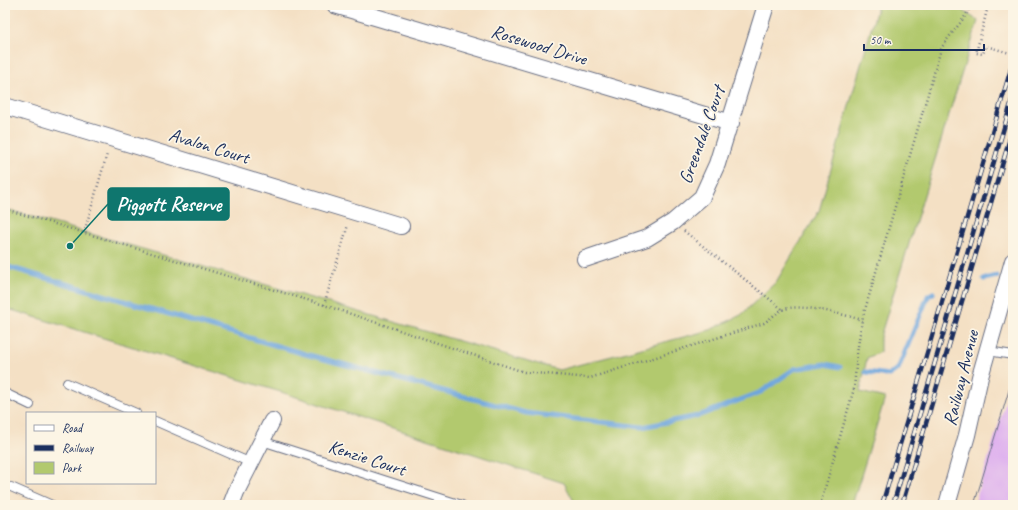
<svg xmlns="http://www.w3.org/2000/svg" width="1018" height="510" font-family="Caveat,sans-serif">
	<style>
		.green { fill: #b2c96e; stroke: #667c66 }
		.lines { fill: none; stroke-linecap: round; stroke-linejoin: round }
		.stream { stroke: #6ea6dd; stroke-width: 5 }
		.building { fill: #dcabef }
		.lane-casing { stroke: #676d82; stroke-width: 10 }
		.street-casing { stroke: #676d82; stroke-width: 18 }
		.path { stroke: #676d82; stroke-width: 2.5; stroke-dasharray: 1 3; stroke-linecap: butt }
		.lane { stroke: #fff; stroke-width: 8 }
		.street { stroke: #fff; stroke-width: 16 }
		.rail-casing { stroke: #1b2f5e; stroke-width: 4.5 }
		.rail { stroke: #fcf5e5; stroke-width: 3; stroke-dasharray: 9; stroke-linecap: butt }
		.labels { text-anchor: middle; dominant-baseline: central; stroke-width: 3.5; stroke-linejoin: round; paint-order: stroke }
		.street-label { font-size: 19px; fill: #1b2f5e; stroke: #fcf5e5 }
		.leader { fill: none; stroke: #0f766e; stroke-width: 1.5 }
		.callout-dot { fill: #0f766e; stroke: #fcf5e5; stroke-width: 1.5 }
		.callout { fill: #0f766e; stroke: #0f766e; stroke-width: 1.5 }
		.callout-label { font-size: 20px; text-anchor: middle; font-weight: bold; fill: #fff }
	</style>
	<rect width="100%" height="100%" fill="#fcf5e5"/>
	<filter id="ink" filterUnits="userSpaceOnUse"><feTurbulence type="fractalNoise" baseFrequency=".025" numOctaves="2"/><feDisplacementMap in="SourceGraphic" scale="8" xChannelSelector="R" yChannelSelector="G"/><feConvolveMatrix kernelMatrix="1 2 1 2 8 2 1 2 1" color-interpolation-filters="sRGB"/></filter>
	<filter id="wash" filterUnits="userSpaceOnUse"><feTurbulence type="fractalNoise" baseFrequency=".012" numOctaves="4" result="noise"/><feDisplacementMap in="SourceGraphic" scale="16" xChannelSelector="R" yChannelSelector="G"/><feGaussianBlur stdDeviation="0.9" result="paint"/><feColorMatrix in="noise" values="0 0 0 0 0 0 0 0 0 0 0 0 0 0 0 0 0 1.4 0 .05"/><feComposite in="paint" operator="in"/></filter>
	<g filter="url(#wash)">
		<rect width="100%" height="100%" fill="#f4e0c4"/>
		<polygon class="green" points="878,5 947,5 961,9 978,21 880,337 880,352 867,358 860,392 885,398 852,505 576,505 564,483 284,393 5,308 5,209 559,370 710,330 741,315 776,282 819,211"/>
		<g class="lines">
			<g class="stream">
				<polyline points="5,266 305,354 526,413 642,427 698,416 761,392 794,369 825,364 840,367"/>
				<polyline points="984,279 997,276"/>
				<polyline points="866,372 889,375 898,369 928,296 933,293"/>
			</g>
		</g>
		<g id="blocks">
			<polygon class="building" points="1010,387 1013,387 1013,505 974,505"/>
		</g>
	</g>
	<g filter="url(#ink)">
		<use href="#blocks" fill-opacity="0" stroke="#676d82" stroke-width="1"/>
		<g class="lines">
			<g class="lane-casing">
				<g id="lane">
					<polyline points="988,351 1013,355"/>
					<polyline points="67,383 136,413"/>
					<polyline points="5,393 30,405"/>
					<polyline points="155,421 251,463"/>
					<polyline points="262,441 462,505"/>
					<polyline points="11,487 52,505"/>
				</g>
			</g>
			<g class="street-casing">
				<g id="street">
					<polyline points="335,5 731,123"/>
					<polyline points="5,106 401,226"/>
					<polyline points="585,259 647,238 673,222 702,197 717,164 766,5"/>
					<polyline points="231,505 236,492 272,421"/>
					<polyline points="947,505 967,435 980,377 1013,261"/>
				</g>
			</g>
			<g class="path">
				<polyline points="973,5 987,10 976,53 983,54 986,46 1013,54"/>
				<path d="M 5,209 L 324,305 L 524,372 L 590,378 L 764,323 C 770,319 776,313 782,310 C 798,302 845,315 862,320"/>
				<polyline points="684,231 782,309"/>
				<polyline points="84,233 107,154"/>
				<polyline points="324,305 348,225"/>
				<path d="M 820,505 L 854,389 L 857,353 L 862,320 L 941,49 C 950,33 964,22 971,5"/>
			</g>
			<use href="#lane" class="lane"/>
			<use href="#street" class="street"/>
			<g class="rail-casing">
				<g id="rail">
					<polyline points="882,505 1013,62"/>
					<polyline points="893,505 1013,97"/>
					<polyline points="902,505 1013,128"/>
				</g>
			</g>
			<use href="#rail" class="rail"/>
		</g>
	</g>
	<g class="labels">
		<g class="street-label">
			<text transform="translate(539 45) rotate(17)">Rosewood Drive</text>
			<text transform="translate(702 135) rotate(-70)">Greendale Court</text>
			<text transform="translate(209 146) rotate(17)">Avalon Court</text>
			<text transform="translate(961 378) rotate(-76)">Railway Avenue</text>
			<text transform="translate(367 458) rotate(18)">Kenzie Court</text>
		</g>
	</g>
	<path class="leader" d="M70 246L108 204"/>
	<circle class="callout-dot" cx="70" cy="246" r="4"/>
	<rect class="callout" x="108" y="188" width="121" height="32" rx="4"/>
	<g class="callout-label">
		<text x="169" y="211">Piggott Reserve</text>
	</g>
	<rect width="1018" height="510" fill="none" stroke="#fcf5e5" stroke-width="20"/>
	<rect x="26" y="412" width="130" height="72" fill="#fcf5e5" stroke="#a2a6af"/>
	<rect x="34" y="425" width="20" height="6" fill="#ffffff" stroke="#a2a6af"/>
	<text x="62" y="432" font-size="12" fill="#1b2f5e">Road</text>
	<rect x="34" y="445" width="20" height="6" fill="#1b2f5e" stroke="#a2a6af"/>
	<text x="62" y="452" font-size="12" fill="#1b2f5e">Railway</text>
	<rect x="34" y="462" width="20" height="12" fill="#b2c96e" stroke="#a2a6af"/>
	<text x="62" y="472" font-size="12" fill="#1b2f5e">Park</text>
	<path d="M864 44v6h120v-6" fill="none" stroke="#1b2f5e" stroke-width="2"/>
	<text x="870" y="44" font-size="12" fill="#1b2f5e" stroke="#fcf5e5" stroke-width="3" paint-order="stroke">50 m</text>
</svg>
